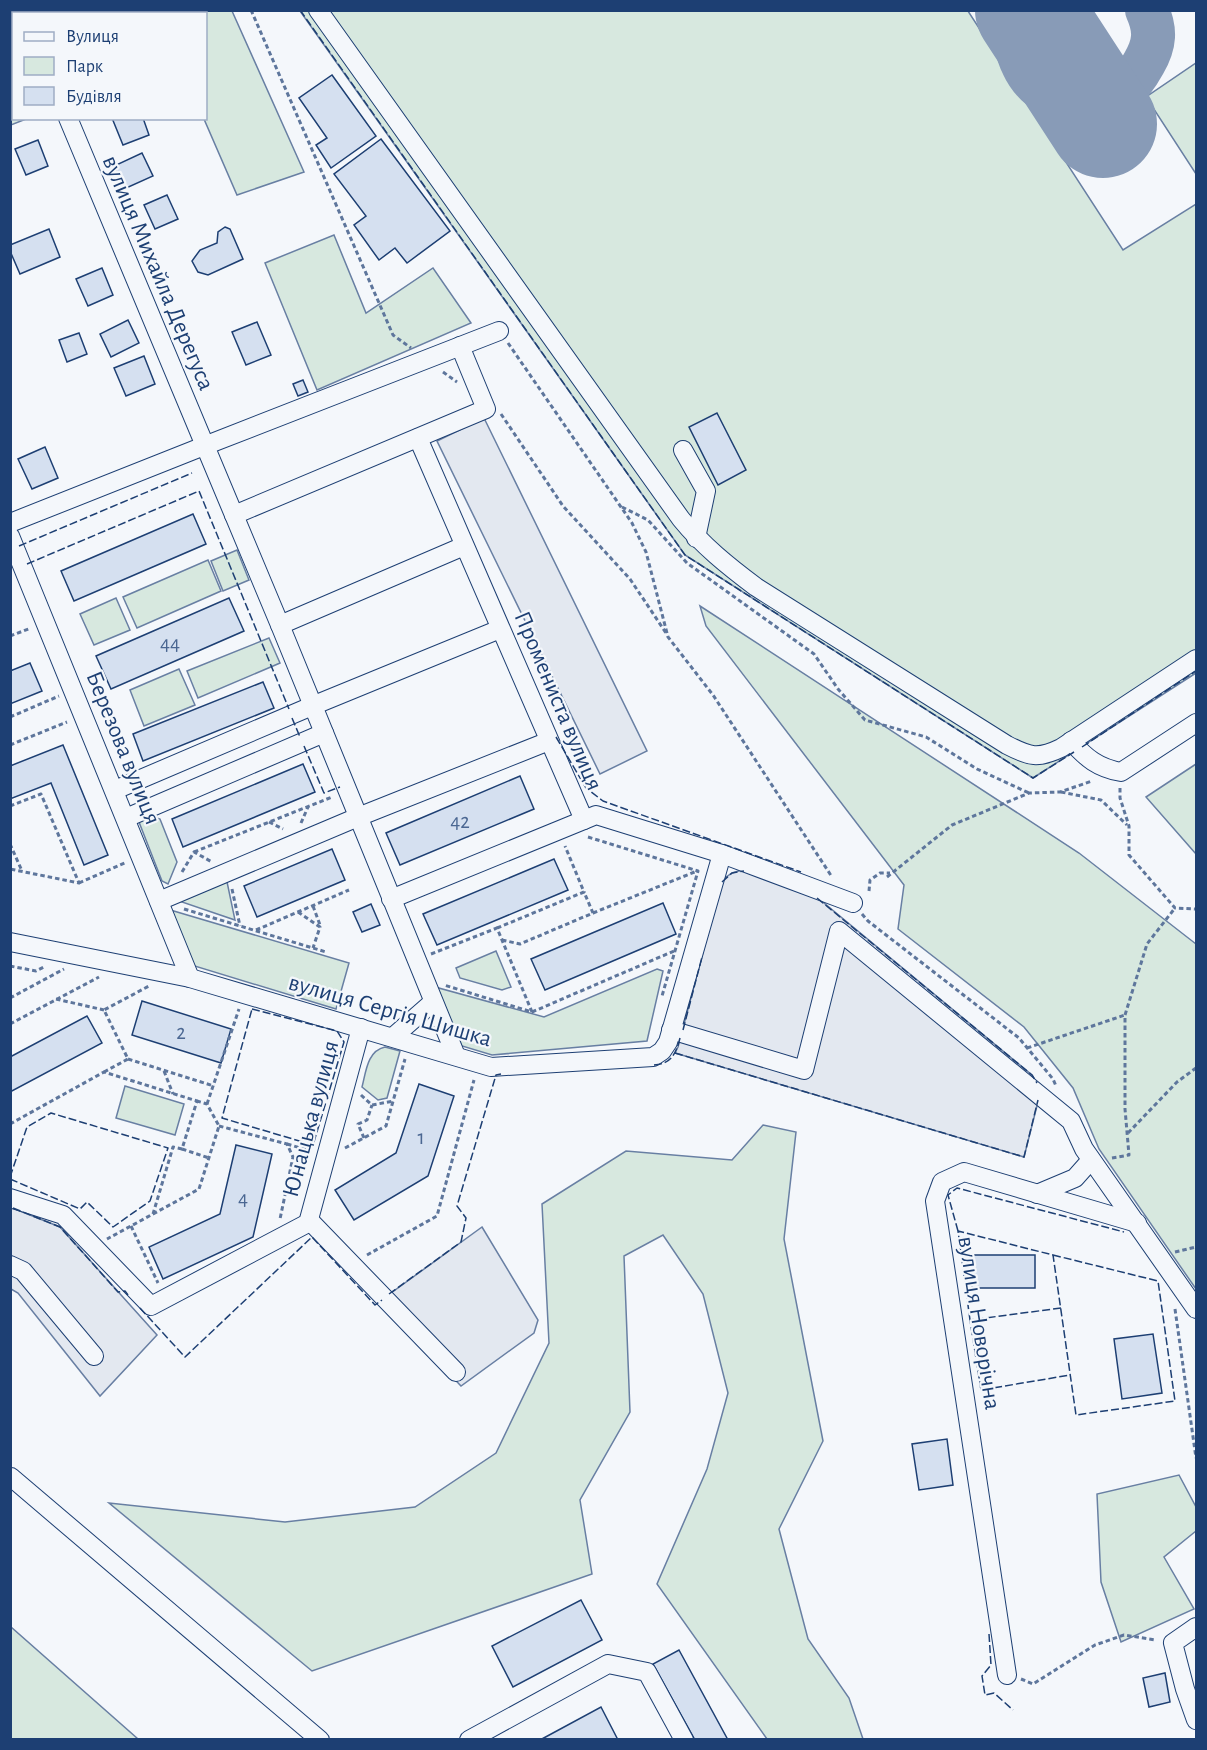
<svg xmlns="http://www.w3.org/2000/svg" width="1207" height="1750" font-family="'Alegreya Sans',sans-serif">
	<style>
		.green { fill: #d7e8df; stroke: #687fa3; stroke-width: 1.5 }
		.parking { fill: #e3e8f0; stroke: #687fa3; stroke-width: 1.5 }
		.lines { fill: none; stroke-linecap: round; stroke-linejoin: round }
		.taxiway { stroke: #889bb7; stroke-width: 44 }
		.runway { stroke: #889bb7; stroke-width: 108 }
		.building { fill: #d5e0f0; stroke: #1d3f73; stroke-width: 1.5 }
		.minor-casing { stroke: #1d3f73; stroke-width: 20 }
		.path { stroke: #5e769c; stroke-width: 3; stroke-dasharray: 4.5 3; stroke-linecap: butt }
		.minor { stroke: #f4f7fb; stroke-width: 18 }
		.fence { stroke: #1d3f73; stroke-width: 1.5; stroke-dasharray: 8 3; stroke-linecap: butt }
		.labels { text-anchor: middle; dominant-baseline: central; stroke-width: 4.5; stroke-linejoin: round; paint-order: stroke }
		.number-label { font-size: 21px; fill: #4b6792 }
		.street-label { font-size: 24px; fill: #1d3f73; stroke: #f4f7fb }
	</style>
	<rect width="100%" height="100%" fill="#f4f7fb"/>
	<g class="green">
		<polygon points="41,11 232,11 304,172 237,195 204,119 206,118 206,14 42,14"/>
		<polygon points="300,11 968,11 1123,250 1196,204 1196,673 1033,778 685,555"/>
		<polygon points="13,40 14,118 26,119 11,125 10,42"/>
		<polygon points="1196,63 1196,174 1146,97"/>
		<polygon points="334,235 366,313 433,268 471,323 317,390 265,263"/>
		<polygon points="237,550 249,580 223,591 211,561"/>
		<polygon points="208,560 221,591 137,628 123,597"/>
		<polygon points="116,598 130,630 94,645 80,614"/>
		<polygon points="700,606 1079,853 1196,944 1196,1289 1099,1149 1073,1088 1024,1027 898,929 904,885 706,626"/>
		<polygon points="269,638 280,663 198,698 187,671"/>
		<polygon points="179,669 195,705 144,726 130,690"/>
		<polygon points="1196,764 1196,854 1146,797"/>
		<polygon points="145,814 160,819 177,862 168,884 162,881 139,822"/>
		<polygon points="226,877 235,920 176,900"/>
		<polygon points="167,909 349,963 336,1009 188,964"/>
		<polygon points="496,951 511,987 502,990 460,978 456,968"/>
		<polygon points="657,969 663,971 647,1041 492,1055 462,1046 435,987 544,1017"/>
		<path d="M 385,1047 L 400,1051 L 387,1098 L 378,1100 L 362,1087 C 366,1072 367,1051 385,1047 Z"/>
		<polygon points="125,1086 184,1104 175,1135 116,1118"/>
		<polygon points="763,1125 796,1132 784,1239 823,1441 779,1529 808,1639 849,1698 863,1739 767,1739 657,1584 707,1469 728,1393 703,1294 663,1235 624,1256 630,1412 580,1500 592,1574 312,1671 109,1503 285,1522 415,1507 496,1453 549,1343 542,1204 626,1151 732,1160"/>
		<polygon points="1179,1475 1196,1507 1196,1531 1164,1557 1194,1609 1121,1642 1101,1582 1097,1494"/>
		<polygon points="10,1627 11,1627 138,1739 11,1739"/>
	</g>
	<g class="parking">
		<polygon points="484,418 647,751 600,774 437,441"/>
		<polygon points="742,870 813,894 1032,1075 1041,1090 1024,1157 675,1053 678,1047 722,880 732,873"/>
		<polygon points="10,1207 60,1227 157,1335 100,1396 18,1293 11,1289"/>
		<polygon points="482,1227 538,1320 534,1333 461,1386 380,1301"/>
	</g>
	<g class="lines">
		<path class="taxiway" d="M 1014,10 C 1015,29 1014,48 1023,65 C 1040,102 1088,115 1121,92 C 1131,85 1138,74 1144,63 C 1155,44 1156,30 1147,10"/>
		<polyline class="runway" points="1029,10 1103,124"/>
	</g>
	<g class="building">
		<polygon points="332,75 376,136 331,168 316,145 327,138 299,98"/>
		<polygon points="112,118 143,118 149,135 123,145"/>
		<polygon points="381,139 450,231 407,263 395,248 379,260 354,225 366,216 334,174"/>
		<polygon points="38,140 48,166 26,175 15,149"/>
		<polygon points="142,153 153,176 124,189 114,166"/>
		<polygon points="167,195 178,219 155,229 144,205"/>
		<polygon points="225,227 230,229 243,259 208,275 198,272 192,261 200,250 217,243 218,232"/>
		<polygon points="49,229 60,257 20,274 10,251 10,245"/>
		<polygon points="102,268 113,295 88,306 76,279"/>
		<polygon points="128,320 139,343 111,357 100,334"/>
		<polygon points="257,322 271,355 246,365 232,332"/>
		<polygon points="79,333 87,354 67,362 59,340"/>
		<polygon points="144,356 155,384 126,396 114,368"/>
		<polygon points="303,380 308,392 298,396 293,384"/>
		<polygon points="717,413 746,470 718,485 689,427"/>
		<polygon points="45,447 58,478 32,489 18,459"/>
		<polygon points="193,514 206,544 74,601 61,571"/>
		<polygon points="229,598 244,631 111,689 96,656"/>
		<polygon points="30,663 42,691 10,704 10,671"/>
		<polygon points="263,682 274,708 143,761 133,734"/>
		<polygon points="63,745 108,855 84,865 51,783 10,799 10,766"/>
		<polygon points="303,764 315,792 183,847 172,819"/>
		<polygon points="520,776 534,809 400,865 386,833"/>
		<polygon points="332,849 345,880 257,917 244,886"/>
		<polygon points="554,859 568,890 437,945 423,914"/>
		<polygon points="663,903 676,934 545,990 531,959"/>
		<polygon points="371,904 380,925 362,932 353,912"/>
		<polygon points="142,1001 231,1029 221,1063 132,1035"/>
		<polygon points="87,1016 102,1043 10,1092 10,1057"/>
		<polygon points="419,1084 454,1096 428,1176 354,1220 335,1190 396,1153"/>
		<polygon points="236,1145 272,1154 253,1237 163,1279 149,1247 220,1214"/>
		<rect x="972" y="1255" width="63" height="33"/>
		<polygon points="1153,1334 1162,1393 1122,1399 1114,1339"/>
		<polygon points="947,1439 953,1485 919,1490 912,1444"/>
		<polygon points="581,1600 602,1640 513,1687 492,1646"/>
		<polygon points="679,1650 728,1740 695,1740 653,1664"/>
		<polygon points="1165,1673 1170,1702 1149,1707 1143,1678"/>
		<polygon points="601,1707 618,1740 540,1740"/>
	</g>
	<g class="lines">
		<g class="minor-casing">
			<g id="minor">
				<polyline points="24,10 25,14"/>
				<path d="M 318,10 L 681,519 C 703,546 728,566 756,587 L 1007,745 C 1030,757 1038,759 1061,748 L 1196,659"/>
				<polyline points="68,118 280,625 456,1056"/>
				<polyline points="418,438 584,820 596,815 722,854 853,903"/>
				<polyline points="683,450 706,491 696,538"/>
				<polyline points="234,515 486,409 460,346"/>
				<polyline points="10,523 204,446 499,331"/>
				<polyline points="10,536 190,978"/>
				<polyline points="280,625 464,546"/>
				<path d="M 1071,741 C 1086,758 1098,768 1121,772 L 1196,723"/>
				<polyline points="115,790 312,706 500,629"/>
				<polyline points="126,818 324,733"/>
				<polyline points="391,899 584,820"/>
				<polyline points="159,901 358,817 549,741"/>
				<polyline points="10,942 190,978 491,1067 653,1057 662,1051 668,1042 722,854"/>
				<polyline points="671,1030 804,1070 839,931 1071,1121 1084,1149 1196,1309"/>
				<polyline points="393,1037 433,1002"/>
				<polyline points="1037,1194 1075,1178 1091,1160"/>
				<polyline points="10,1198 63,1215 151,1306 308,1223 361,1028"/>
				<polyline points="309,1220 456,1372"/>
				<polyline points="10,1265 23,1271 94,1356"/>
				<polyline points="11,1477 320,1740"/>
				<polyline points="1196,1627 1173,1643 1185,1689 1196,1720"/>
				<polyline points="1007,1675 935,1201 942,1182 964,1172 1137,1223"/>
				<polyline points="469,1740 608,1664 647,1672 684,1740"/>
			</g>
		</g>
		<g class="path">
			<polyline points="251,10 393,335 411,348"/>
			<polyline points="508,343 632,523 646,552 668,637 713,695 832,877"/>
			<polyline points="443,372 457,382"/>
			<polyline points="501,414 563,506 630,579 666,633"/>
			<polyline points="622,507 648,520 687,563 814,654 838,689 865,720 926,737 977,769 1029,793"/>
			<polyline points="10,636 31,628"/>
			<polyline points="10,717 59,696"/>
			<polyline points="10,745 67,722"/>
			<polyline points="1120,788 1120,798 1129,826 1129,855 1175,908 1196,909"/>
			<polyline points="1061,792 1101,800 1127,825"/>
			<polyline points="10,806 41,794 79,883 10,869"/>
			<polyline points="269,822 283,829"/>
			<polyline points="301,823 308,807"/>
			<polyline points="588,837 698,871 662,996"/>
			<polyline points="10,844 22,871"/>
			<polyline points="194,852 332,797"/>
			<polyline points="182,872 194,852 212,862"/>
			<polyline points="887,877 952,825 1029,793 1060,792 1092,781"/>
			<polyline points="79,883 127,862"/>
			<polyline points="232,889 240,926"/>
			<polyline points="869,891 870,880 880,873 890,873"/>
			<polyline points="313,906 320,925"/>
			<polyline points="184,909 326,952"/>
			<polyline points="298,912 320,927 313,948"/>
			<polyline points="593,913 697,871"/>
			<polyline points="862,914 868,921 1019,1038 1053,1079 1056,1086"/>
			<polyline points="497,928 584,892 565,846"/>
			<polyline points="256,930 349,890"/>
			<polyline points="502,940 520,944 593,913 584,892"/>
			<polyline points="431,954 497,928 532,1012 444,985"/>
			<polyline points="10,966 36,971 44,967"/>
			<polyline points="10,998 64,969"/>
			<polyline points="56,999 104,1010"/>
			<polyline points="532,1012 674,951"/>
			<polyline points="10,1024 99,977"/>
			<polyline points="1027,1048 1125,1015"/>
			<polyline points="128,1059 214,1086"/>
			<polyline points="164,1071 173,1094"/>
			<polyline points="104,1072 128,1059 104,1010 149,986"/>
			<polyline points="361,1095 372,1105 394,1101"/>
			<polyline points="207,1104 239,1009"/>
			<polyline points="10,1124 104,1072 197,1101 182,1149 173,1147 153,1214 107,1239"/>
			<polyline points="219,1126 287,1144 293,1157 280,1219"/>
			<polyline points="1128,1133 1177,1082 1196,1068"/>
			<polyline points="364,1138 358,1124 367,1120 372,1105"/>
			<polyline points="287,1144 311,1151"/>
			<polyline points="345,1148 386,1126 405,1059"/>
			<polyline points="182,1149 209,1158"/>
			<polyline points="1112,1158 1129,1155 1125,1109 1125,1015 1147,944 1175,908"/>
			<polyline points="153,1214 199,1189 219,1126 207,1104 197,1101"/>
			<polyline points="131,1226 158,1283"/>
			<polyline points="1175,1252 1196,1247"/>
			<polyline points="367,1255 437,1216 474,1080"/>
			<polyline points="1175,1309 1196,1458"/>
			<polyline points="1021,1679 1033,1684 1095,1645 1124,1635 1156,1640"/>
		</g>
		<use href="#minor" class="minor"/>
		<g class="fence">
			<polyline points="300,10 685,555 1033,778 1074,752"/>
			<polyline points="10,22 14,29"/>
			<polyline points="10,34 14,32"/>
			<polyline points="19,546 192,473"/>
			<polyline points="27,564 199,491 289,709"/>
			<polyline points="292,718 300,737"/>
			<polyline points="556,737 586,788 603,801 801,872"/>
			<polyline points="304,746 324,793 340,787"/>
			<polyline points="1082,747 1196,671"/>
			<polyline points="722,882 732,873 744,871"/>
			<polyline points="817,898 1032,1075 1037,1083"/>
			<polygon points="252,1009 337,1031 344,1042 313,1145 222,1118"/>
			<polyline points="683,1030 702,957"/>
			<polyline points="675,1053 1024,1157 1038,1100"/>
			<path d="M 654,1065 C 671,1064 676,1054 680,1038"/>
			<polyline points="10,1177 27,1127 51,1113 168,1148 150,1201 113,1227 87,1202 80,1209 10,1179"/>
			<polyline points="13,1208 60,1227 118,1292 125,1291 128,1295"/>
			<polyline points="958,1231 948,1195 957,1188 1124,1232"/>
			<polygon points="1053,1255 1158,1281 1175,1401 1076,1415"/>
			<polyline points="389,1294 461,1242 466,1218 457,1206 496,1075 501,1074"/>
			<polyline points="140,1308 185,1357 312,1237 375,1305 382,1300"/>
			<polyline points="1061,1308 970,1320 981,1390 1070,1375"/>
			<polyline points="970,1320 958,1231 1053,1255"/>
			<polyline points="989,1634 991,1665 982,1676 985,1695 994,1693 1013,1710"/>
		</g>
	</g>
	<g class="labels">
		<g class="number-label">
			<text x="170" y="643">44</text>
			<text x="460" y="821">42</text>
			<text x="181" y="1032">2</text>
			<text x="421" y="1137">1</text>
			<text x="243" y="1198">4</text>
		</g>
		<g class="street-label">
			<text transform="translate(158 273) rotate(67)">вулиця Михайла Дерегуса</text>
			<text transform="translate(558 701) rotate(67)">Промениста вулиця</text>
			<text transform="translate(123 748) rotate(68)">Березова вулиця</text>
			<text transform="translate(390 1011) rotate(16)">вулиця Сергія Шишка</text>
			<text transform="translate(311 1119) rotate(-75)">Юнацька вулиця</text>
			<text transform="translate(979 1323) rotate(81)">вулиця Новорічна</text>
		</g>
	</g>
	<rect width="1207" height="1750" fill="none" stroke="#1d3f73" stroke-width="24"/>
	<rect x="12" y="12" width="195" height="108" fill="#f4f7fb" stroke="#9eadc5" stroke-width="1.5"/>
	<rect x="24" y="32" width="30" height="9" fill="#f4f7fb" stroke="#9eadc5" stroke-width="1.5"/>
	<text x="66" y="42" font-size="18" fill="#1d3f73">Вулиця</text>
	<rect x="24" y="57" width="30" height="18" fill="#d7e8df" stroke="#9eadc5" stroke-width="1.5"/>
	<text x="66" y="72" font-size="18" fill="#1d3f73">Парк</text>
	<rect x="24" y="87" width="30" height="18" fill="#d5e0f0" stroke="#9eadc5" stroke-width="1.5"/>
	<text x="66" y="102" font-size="18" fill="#1d3f73">Будівля</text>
</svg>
